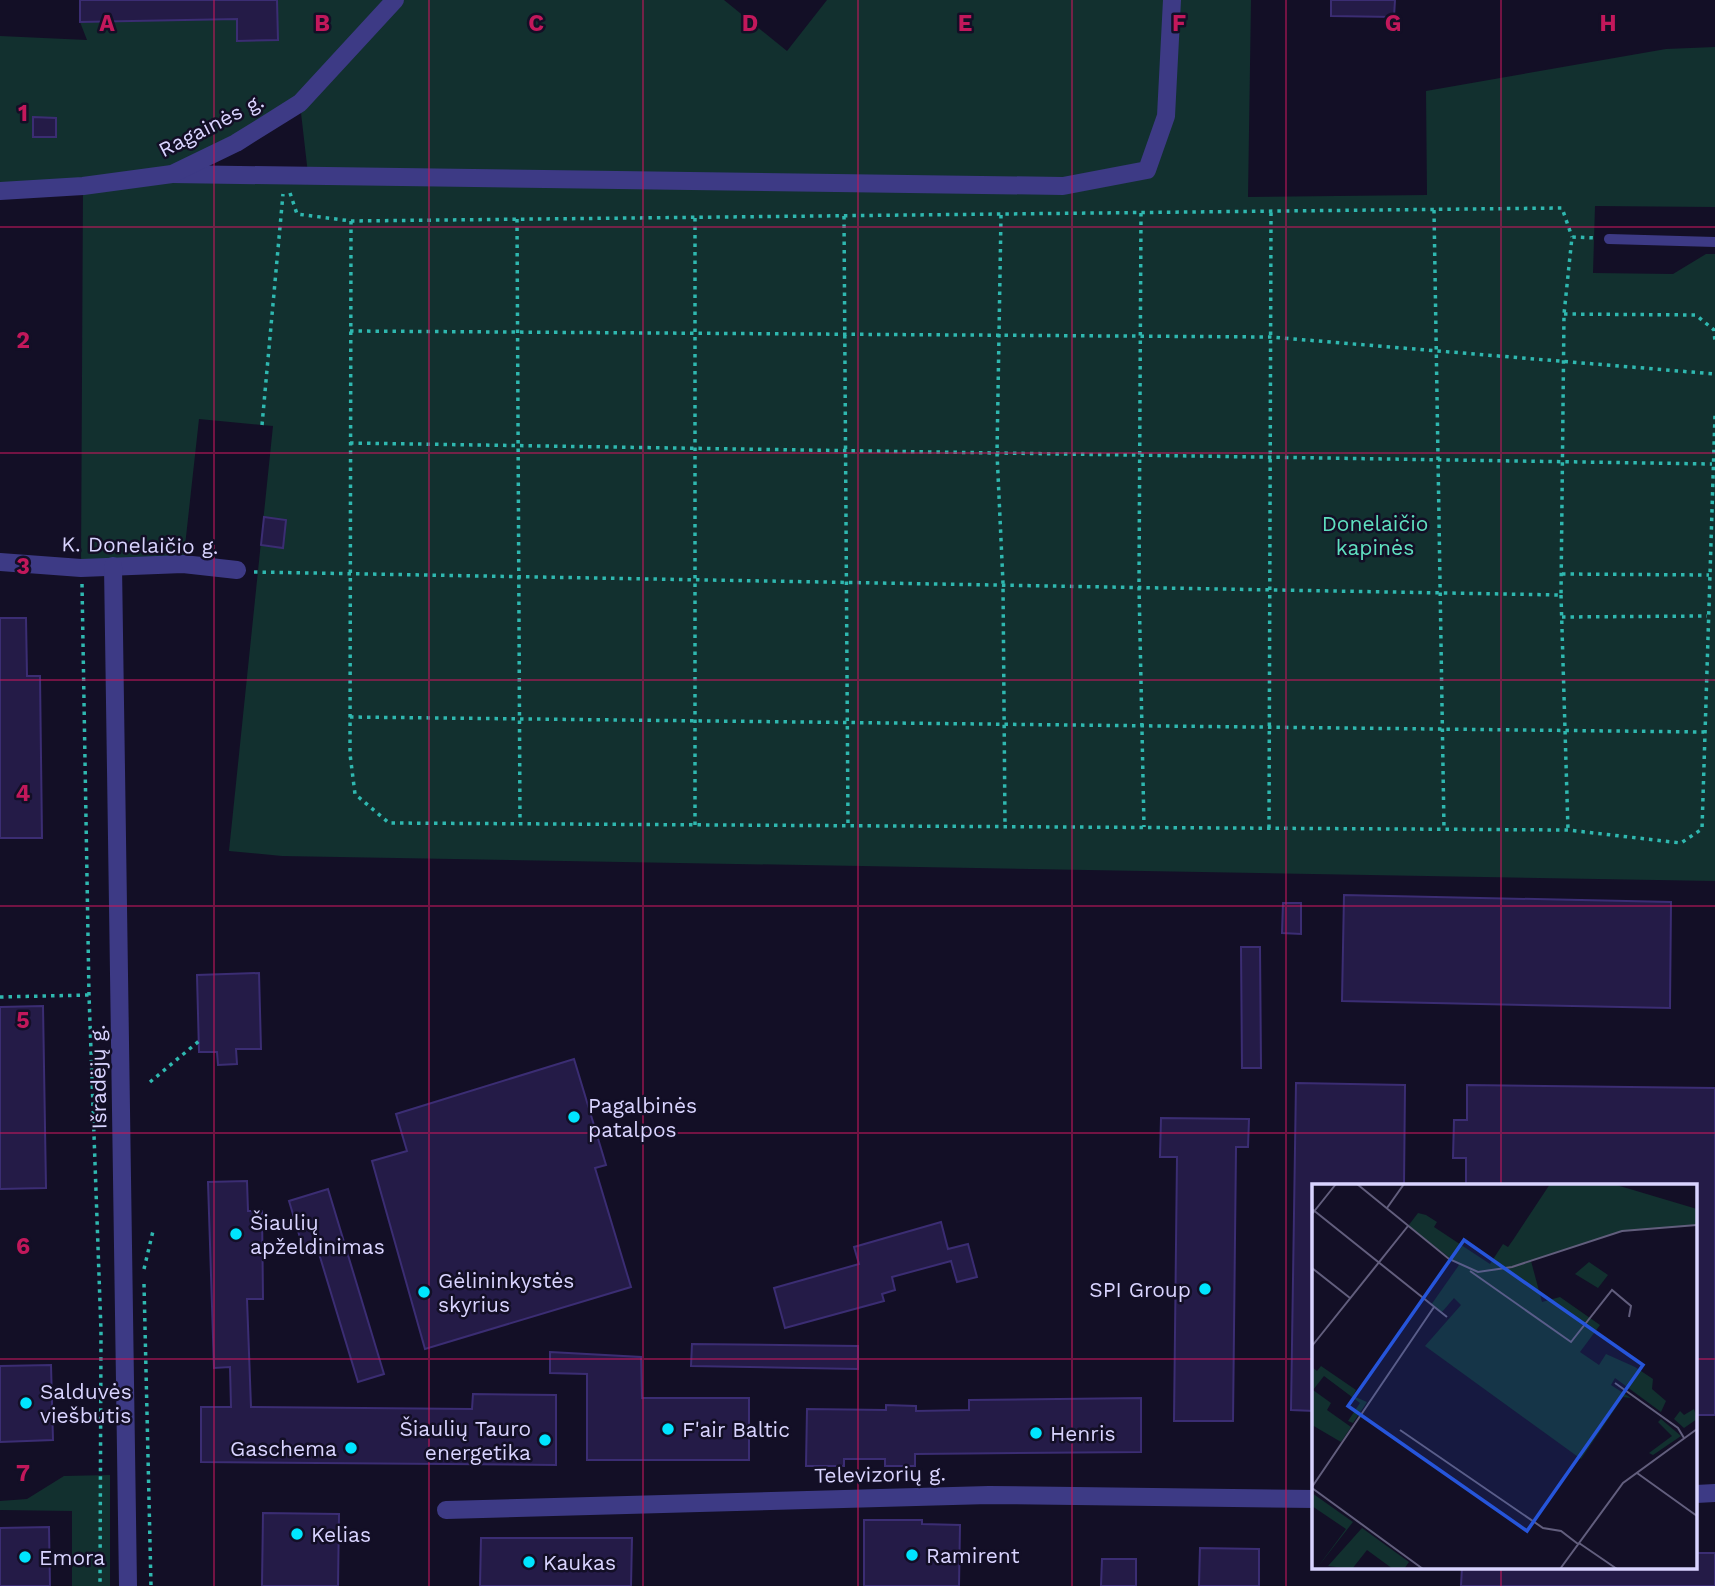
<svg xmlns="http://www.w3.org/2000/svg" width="1715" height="1586" font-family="'Work Sans',sans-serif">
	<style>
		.green { fill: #12302f; fill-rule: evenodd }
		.building { fill: #241b47; stroke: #3b2d73; stroke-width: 2 }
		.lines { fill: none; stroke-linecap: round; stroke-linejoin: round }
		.path { stroke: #2fb8b0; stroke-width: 3.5; stroke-dasharray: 3.5 5; stroke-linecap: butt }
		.lane { stroke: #3d3a85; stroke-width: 10 }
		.street { stroke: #3d3a85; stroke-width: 18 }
		.grid { fill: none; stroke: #c2185b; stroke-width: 2; stroke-opacity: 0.55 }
		.poi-dot { fill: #00e5ff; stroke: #130f26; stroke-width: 2.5 }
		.labels { text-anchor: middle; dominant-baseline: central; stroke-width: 5; stroke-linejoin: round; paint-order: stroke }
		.street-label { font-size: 21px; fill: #d9d4ff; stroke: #130f26 }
		.park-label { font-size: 21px; fill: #5fe0c0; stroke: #130f26 }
		.poi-label { font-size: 21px; fill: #d9d4ff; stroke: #130f26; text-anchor: start }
		.inset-road { fill: none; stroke: #625e7d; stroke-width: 2 }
		.view { fill: #2655da; fill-opacity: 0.15; stroke: #2655da; stroke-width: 3.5 }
		.inset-edge { fill: none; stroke: #d9d4ff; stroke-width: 3.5 }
		.grid-label { font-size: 23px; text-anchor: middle; font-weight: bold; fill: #c2185b; stroke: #130f26; stroke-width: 5; stroke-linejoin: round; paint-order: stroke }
	</style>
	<rect width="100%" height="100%" fill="#130f26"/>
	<g class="green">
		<path d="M 277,0 L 724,0 L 787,51 L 827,0 L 1251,0 L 1248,197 L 1427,195 L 1426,91 L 1666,49 L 1715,47 L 1715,207 L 1595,206 L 1593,273 L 1673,274 L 1706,254 L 1715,254 L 1715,881 L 282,856 L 229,851 L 273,426 L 199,419 L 183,564 L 81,568 L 83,186 L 0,191 L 0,36 L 87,40 L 80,22 L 237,19 L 237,41 L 277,40 ZM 300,104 L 308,174 L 174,173 Z"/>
		<polygon points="110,1475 110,1586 72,1586 72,1511 0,1510 0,1501 27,1499 64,1476"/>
	</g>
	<g class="building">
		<polygon points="80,0 277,0 278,40 237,41 237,19 80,22"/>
		<polygon points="1331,0 1395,0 1394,17 1331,16"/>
		<polygon points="33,117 56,118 56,137 33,137"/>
		<polygon points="264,517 286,520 283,548 261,545"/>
		<polygon points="0,618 26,618 27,676 40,676 42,838 0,838"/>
		<polygon points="1344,895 1671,902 1670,1008 1342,1001"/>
		<polygon points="1283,903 1301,903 1301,934 1282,933"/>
		<polygon points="1241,947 1260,947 1261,1068 1242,1068"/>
		<polygon points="259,973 261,1049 236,1049 237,1064 218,1065 217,1052 199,1052 197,975"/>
		<polygon points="43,1006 46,1188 0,1189 0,1007"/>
		<polygon points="574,1059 606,1165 595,1168 631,1287 425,1349 372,1161 407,1151 396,1114"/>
		<polygon points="1296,1083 1405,1085 1404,1185 1314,1185 1314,1411 1291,1410"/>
		<polygon points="1467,1085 1715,1088 1715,1415 1696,1415 1696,1185 1466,1185 1466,1158 1453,1158 1454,1120 1467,1120"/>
		<polygon points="1161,1118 1249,1119 1248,1147 1236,1147 1233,1421 1174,1421 1177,1157 1160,1157"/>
		<polygon points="247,1181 248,1211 262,1211 263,1299 247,1299 251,1407 472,1409 473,1394 556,1395 556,1465 201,1462 201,1407 231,1407 230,1367 214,1368 208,1182"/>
		<polygon points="328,1189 384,1374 358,1382 317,1247 304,1251 289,1201"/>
		<polygon points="941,1222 948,1249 968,1244 977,1277 957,1282 951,1261 892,1277 895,1290 882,1294 884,1301 785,1328 774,1288 859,1264 854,1247"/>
		<polygon points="692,1344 858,1346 858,1369 691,1366"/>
		<polygon points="550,1352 641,1357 642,1398 749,1398 749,1460 587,1460 587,1374 550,1373"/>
		<polygon points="51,1365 53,1440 0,1442 0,1366"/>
		<polygon points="1141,1398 1141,1452 915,1454 915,1466 885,1466 885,1459 844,1459 844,1466 806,1466 807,1409 886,1410 886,1405 916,1406 916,1411 969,1410 969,1400"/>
		<polygon points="263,1513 339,1514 338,1586 262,1586"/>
		<polygon points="864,1520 922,1520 922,1524 960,1525 959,1586 864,1586"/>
		<polygon points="49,1527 50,1586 0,1586 0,1528"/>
		<polygon points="481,1538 632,1538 631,1586 480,1586"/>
		<polygon points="1200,1548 1259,1549 1259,1586 1199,1586"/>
		<polygon points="1696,1553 1715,1553 1715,1586 1461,1586 1462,1567 1696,1567"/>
		<polygon points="1102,1559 1136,1559 1136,1586 1101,1586"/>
	</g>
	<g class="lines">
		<g class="path">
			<polyline points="290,193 297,214 351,221 1562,208 1572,237"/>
			<polyline points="1434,210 1444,829"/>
			<polyline points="1141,213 1139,586 1144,827"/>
			<polyline points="1001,215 997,453 1003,583 1005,826"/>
			<polyline points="844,216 848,825"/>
			<polyline points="695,218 695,825"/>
			<polyline points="517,219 520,823"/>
			<polyline points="351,221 350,754 355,794 389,823 1568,830 1681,843 1702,829 1715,415"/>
			<polyline points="1564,314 1696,315 1714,330 1715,342"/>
			<polyline points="350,331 1270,337 1715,374"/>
			<polyline points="262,425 283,194"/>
			<polyline points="350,443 1712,464"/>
			<polyline points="254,572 1561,595 1564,314 1572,237 1596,238"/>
			<polyline points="1562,574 1709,575"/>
			<polyline points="82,584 89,995 101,1331 100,1586"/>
			<polyline points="1561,595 1568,830"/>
			<polyline points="1562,617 1707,616"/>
			<polyline points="350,717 1704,732"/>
			<polyline points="1269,828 1271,212"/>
			<polyline points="0,997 89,995"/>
			<polyline points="150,1082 199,1041"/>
			<polyline points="144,1269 153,1231"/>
			<polyline points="144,1284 151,1586"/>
		</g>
		<polyline class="lane" points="1609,239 1715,242"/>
		<g class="street">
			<polyline points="172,174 1063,186 1147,170 1166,116 1172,0"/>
			<polyline points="0,191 83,186 172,174 236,143 300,103 395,0"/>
			<polyline points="0,562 81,568 183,564 237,570"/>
			<polyline points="113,566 128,1586"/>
			<polyline points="1696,1494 1715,1493"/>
			<polyline points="446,1510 989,1495 1314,1499"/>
		</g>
	</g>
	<path class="grid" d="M 214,0 L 214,1586M 429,0 L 429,1586M 643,0 L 643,1586M 858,0 L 858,1586M 1072,0 L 1072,1586M 1286,0 L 1286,1586M 1501,0 L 1501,1185M 0,227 L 1715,227M 0,453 L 1715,453M 0,680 L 1715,680M 0,906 L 1715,906M 0,1133 L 1715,1133M 0,1359 L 1314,1359M 1696,1359 L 1715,1359M 1501,1567 L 1501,1586"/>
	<g class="poi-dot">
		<circle cx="574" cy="1117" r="7"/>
		<circle cx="236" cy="1234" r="7"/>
		<circle cx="1205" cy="1289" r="7"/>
		<circle cx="424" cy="1292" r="7"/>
		<circle cx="26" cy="1403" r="7"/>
		<circle cx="668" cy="1429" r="7"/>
		<circle cx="1036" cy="1433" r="7"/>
		<circle cx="545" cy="1440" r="7"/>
		<circle cx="351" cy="1448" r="7"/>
		<circle cx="297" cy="1534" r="7"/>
		<circle cx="912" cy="1555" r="7"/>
		<circle cx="25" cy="1557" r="7"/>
		<circle cx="529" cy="1562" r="7"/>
	</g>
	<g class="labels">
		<g class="street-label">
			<text transform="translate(211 125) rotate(-27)">Ragainės g.</text>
			<text transform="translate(140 545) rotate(1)">K. Donelaičio g.</text>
			<text transform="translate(98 1077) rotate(-91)">Išradėjų g.</text>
			<text transform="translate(880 1474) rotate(-1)">Televizorių g.</text>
		</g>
		<g class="park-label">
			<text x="1375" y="523">Donelaičio<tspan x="1375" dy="24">kapinės</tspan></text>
		</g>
		<g class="poi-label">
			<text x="588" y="1105">Pagalbinės<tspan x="588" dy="24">patalpos</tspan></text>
			<text x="250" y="1222">Šiaulių<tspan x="250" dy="24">apželdinimas</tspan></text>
			<text x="438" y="1280">Gėlininkystės<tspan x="438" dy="24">skyrius</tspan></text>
			<text x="1191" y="1289" text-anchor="end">SPI Group</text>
			<text x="40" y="1391">Salduvės<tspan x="40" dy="24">viešbutis</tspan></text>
			<text x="531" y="1428" text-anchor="end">Šiaulių Tauro<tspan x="531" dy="24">energetika</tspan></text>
			<text x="682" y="1429">F'air Baltic</text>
			<text x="1050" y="1433">Henris</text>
			<text x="337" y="1448" text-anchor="end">Gaschema</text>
			<text x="311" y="1534">Kelias</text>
			<text x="926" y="1555">Ramirent</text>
			<text x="39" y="1557">Emora</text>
			<text x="543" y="1562">Kaukas</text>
		</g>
	</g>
	<g transform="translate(1312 1184)">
		<rect width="385" height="385" fill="#130f26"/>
		<path d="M 238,0 L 301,0 L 385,25 L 385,41 L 310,47 L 219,77 L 230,118 L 248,113 L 288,141 L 268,168 L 287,181 L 294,170 L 323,183 L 341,195 L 340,205 L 354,217 L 349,228 L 303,194 L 299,201 L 319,214 L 311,213 L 269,275 L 113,162 L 149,121 L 142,114 L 130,128 L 119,121 L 147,81 L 96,42 L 106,29 L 114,31 L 125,38 L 122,43 L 178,80 L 191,60 L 196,63 L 201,56 ZM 277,78 L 296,91 L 286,104 L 263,90 ZM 9,182 L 44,206 L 41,212 L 55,218 L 41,239 L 36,237 L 48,219 L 12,192 L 1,206 L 19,219 L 15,226 L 39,243 L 29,258 L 0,241 L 0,183 L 5,187 ZM 382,225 L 385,235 L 372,244 L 362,235 L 368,227 L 372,231 ZM 349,235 L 369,252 L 341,271 L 337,269 L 360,252 L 346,238 ZM 0,309 L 41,338 L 5,384 L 34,345 L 0,322 ZM 50,344 L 97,378 L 92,385 L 81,385 L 55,366 L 40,385 L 16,382 Z" fill="#12302f"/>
		<path class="inset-road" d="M 45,0 L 137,75 L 166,88 L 200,83 L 310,47 L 385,41M 75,24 L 92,0M 0,25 L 135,133M 0,30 L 24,0M 0,84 L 38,114M 158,87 L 259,158 L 300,106 L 319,122 L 317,133M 0,162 L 96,42M 303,199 L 366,244 L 372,254M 88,246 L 231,344 L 249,347 L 266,360M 325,289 L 385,332M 0,303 L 122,123M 0,304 L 111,385M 267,359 L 305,385M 248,385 L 311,299 L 385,245"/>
		<path class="view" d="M 152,56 L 331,181 L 215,347 L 36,222 Z"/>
		<rect width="385" height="385" class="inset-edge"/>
	</g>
	<g class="grid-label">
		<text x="107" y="31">A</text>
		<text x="322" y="31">B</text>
		<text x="536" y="31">C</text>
		<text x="750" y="31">D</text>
		<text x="965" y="31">E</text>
		<text x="1179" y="31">F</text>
		<text x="1393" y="31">G</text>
		<text x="1608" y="31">H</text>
		<text x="23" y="121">1</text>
		<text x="23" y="348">2</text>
		<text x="23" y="574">3</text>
		<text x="23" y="801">4</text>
		<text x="23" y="1028">5</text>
		<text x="23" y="1254">6</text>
		<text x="23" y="1481">7</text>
	</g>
</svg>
